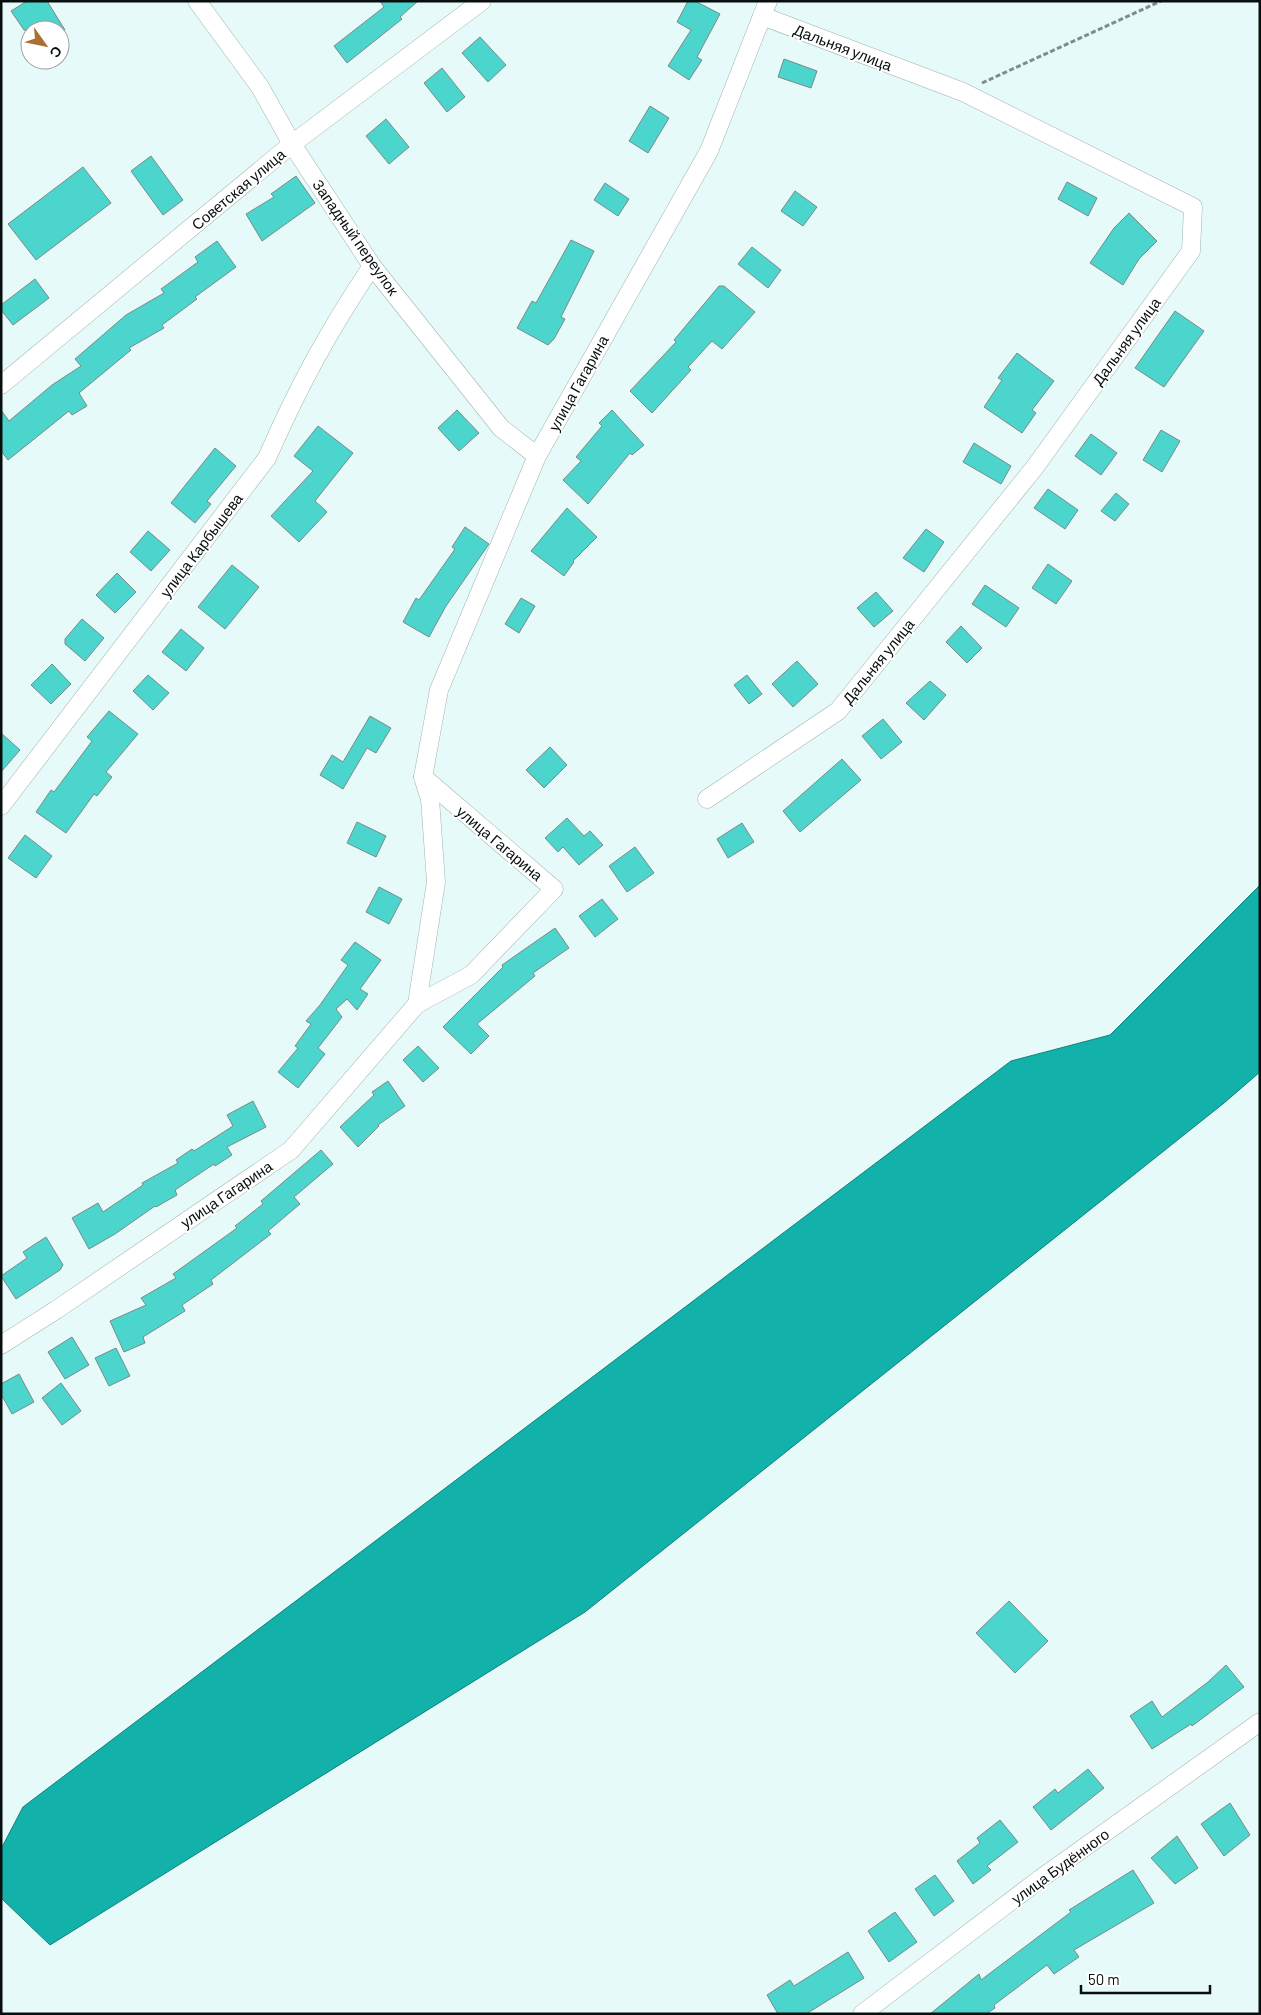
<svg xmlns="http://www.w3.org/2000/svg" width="1261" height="2015" font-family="Barlow,sans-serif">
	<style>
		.water { fill: #12b2ab; stroke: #0f817c }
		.building { fill: #4cd5cd; stroke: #788b89 }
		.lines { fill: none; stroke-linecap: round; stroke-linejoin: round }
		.minor-casing { stroke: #9fb3b1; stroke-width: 19 }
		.path { stroke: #7e8d8c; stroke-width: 3; stroke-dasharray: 5 2.5; stroke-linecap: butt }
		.minor { stroke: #fff; stroke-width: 18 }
		.labels { text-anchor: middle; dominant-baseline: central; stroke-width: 4; stroke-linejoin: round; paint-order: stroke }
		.street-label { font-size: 15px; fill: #080f0f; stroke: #fff }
	</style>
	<rect width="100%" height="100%" fill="#e6fbf9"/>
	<polygon class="water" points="1260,885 1260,1072 1224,1103 585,1612 50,1945 1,1898 1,1849 23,1807 1011,1061 1110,1035"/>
	<g class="building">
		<polygon points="27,1 47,1 65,30 24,30 11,11"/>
		<polygon points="380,1 418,1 400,17 402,19 347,63 334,46 384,7"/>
		<polygon points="688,1 695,1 720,14 697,57 702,60 689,80 668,66 691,30 677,22"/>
		<polygon points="480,37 506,65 488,82 462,53"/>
		<polygon points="784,59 817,71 811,88 778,77"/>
		<polygon points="442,68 465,97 447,112 424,83"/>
		<polygon points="650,106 669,118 648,153 629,141"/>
		<polygon points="386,119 409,147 389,164 366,136"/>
		<polygon points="151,156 183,200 163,215 131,171"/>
		<polygon points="83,167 111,203 36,260 8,224"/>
		<polygon points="296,176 315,203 262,241 246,214 274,197 271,194"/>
		<polygon points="1067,182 1097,198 1088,216 1058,199"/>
		<polygon points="605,183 629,199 618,216 594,200"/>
		<polygon points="795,191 817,207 803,226 781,211"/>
		<polygon points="1129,213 1157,241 1139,259 1123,285 1090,263 1114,228"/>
		<polygon points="571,240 594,251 561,317 565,319 554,339 548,345 517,328 532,301 536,303"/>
		<polygon points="217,241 236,267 195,297 197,299 162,325 164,328 129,348 131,350 79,393 87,406 72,415 69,411 8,460 1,451 1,410 9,421 52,385 81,366 75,359 126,315 164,293 161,289 198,262 195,257"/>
		<polygon points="752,247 781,270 768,288 738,264"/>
		<polygon points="35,279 49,298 13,325 1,310 1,305"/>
		<polygon points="719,286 724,286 755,312 722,349 712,341 688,367 691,370 652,413 630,391 676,342 674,340"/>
		<polygon points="1175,311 1204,331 1164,387 1135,368"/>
		<polygon points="1017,353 1054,381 1032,410 1036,413 1022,433 984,407 1002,380 998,378"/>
		<polygon points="457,410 479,433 459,451 438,428"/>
		<polygon points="612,410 644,445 632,455 630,453 588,504 563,480 581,461 576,457 602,426 599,423"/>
		<polygon points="318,426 353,453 315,501 327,512 299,542 271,516 313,471 294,456"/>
		<polygon points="1161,430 1180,441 1162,472 1143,460"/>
		<polygon points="1091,434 1117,453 1101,475 1075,456"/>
		<polygon points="974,443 1011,466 1001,484 963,462"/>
		<polygon points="215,448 236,466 207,501 211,504 195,523 171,503"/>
		<polygon points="1048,489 1078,510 1065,529 1034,508"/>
		<polygon points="1116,493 1129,504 1115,521 1101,511"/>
		<polygon points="567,508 597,537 573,561 574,562 564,576 531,551"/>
		<polygon points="465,527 489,544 446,606 429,637 403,622 416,598 419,600 455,549 452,547"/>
		<polygon points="926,529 944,542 924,572 903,558"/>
		<polygon points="148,531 170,550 151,571 130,552"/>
		<polygon points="1048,564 1072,581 1056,604 1032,588"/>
		<polygon points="232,565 259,587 225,629 198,607"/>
		<polygon points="117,573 136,592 115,613 96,595"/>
		<polygon points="985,585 1019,608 1006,627 972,604"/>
		<polygon points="876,592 893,611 874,627 857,608"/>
		<polygon points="521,598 535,606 519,633 505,624"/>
		<polygon points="82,619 104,638 85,661 65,644 65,639"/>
		<polygon points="961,626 982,648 967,663 946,642"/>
		<polygon points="181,629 204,648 186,671 162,652"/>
		<polygon points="797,661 818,684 793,707 772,684"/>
		<polygon points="52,664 71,684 51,704 31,685"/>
		<polygon points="148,675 169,693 153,710 133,691"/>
		<polygon points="747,675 762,694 749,704 734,685"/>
		<polygon points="930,681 946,695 924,720 906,703"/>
		<polygon points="109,711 138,734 106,772 112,777 97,796 94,794 66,833 36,812 51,790 54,792 92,741 87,737"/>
		<polygon points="370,716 391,728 376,753 367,748 343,789 320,775 332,755 343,762"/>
		<polygon points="883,719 902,742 881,759 862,736"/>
		<polygon points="1,733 20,750 1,772"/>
		<polygon points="550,747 567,765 544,788 526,770"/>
		<polygon points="842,759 861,780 800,832 783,811"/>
		<polygon points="567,818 584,836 590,831 603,845 579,865 563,847 558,852 545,838"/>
		<polygon points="357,822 386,836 376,857 347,843"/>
		<polygon points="742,823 754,842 728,858 717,839"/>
		<polygon points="25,835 52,856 36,878 8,858"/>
		<polygon points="635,847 654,873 627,892 609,866"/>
		<polygon points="379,887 402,899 389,924 366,912"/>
		<polygon points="602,899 618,919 595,937 579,916"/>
		<polygon points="555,928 569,948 533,973 535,976 477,1024 489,1036 471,1054 443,1027 503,967 502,965"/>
		<polygon points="355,942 381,960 360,989 368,994 357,1010 347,999 336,1009 342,1017 318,1048 325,1054 298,1088 278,1072 298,1048 295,1046 311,1024 306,1021 320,1005 348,965 341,960"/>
		<polygon points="418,1046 439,1068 423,1082 403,1060"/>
		<polygon points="388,1081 405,1106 378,1125 379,1126 358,1147 340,1127 374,1095 372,1092"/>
		<polygon points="253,1101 266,1127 227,1147 232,1155 215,1166 214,1164 175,1190 177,1195 156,1207 155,1206 115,1234 89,1249 72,1218 98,1203 103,1212 143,1185 142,1183 178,1163 176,1160 192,1149 194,1151 233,1126 227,1115"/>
		<polygon points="321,1150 333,1164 294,1197 300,1204 268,1231 271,1234 211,1280 213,1284 182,1305 185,1311 143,1337 145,1343 124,1352 110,1321 146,1305 141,1298 176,1278 173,1274 237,1228 235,1226 263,1204 261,1201"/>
		<polygon points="46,1237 63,1265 60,1270 16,1299 1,1276 27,1258 23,1252"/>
		<polygon points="72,1337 89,1365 65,1379 48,1352"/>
		<polygon points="116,1348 130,1376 109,1386 95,1358"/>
		<polygon points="19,1374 34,1402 12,1414 1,1394 1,1384"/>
		<polygon points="61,1383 81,1411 62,1425 42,1398"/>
		<polygon points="1009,1601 1048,1641 1015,1673 976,1633"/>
		<polygon points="1226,1665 1244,1687 1192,1726 1191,1724 1152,1749 1130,1716 1152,1701 1162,1717 1208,1682"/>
		<polygon points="1088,1769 1104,1788 1051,1830 1033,1807 1055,1789 1058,1793"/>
		<polygon points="1230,1803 1250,1835 1224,1856 1201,1824"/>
		<polygon points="1000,1820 1018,1842 987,1866 991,1870 973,1884 957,1861 980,1843 977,1838"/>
		<polygon points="1177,1836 1198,1868 1175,1884 1151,1858"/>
		<polygon points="1133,1870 1154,1903 1074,1950 1079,1957 1054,1974 1047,1965 994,2005 995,2008 986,2014 930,2014 979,1974 981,1980 1071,1912 1069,1910"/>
		<polygon points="935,1875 954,1901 934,1916 915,1889"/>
		<polygon points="895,1912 917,1942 889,1962 868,1931"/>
		<polygon points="848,1952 864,1978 806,2014 778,2014 767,1995 790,1980 794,1986"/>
	</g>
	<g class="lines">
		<g class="minor-casing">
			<g id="minor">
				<polyline points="197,1 260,87 292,144 372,266 501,428 537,456"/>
				<polyline points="1,385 292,144 482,1"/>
				<polyline points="707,799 838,711 1035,467 1191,251 1193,207 963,92 762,16"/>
				<path d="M 1,806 L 267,458 C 298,387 329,330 372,266"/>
				<polyline points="417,1004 471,975 554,889 423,777"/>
				<polyline points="1,1345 56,1310 291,1150 417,1004 436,882 430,799 423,777 439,690 537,456 709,151 768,1"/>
				<polyline points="862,2014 1040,1879 1260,1722"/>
			</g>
		</g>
		<polyline class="path" points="982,83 1161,1"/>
		<use href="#minor" class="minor"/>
	</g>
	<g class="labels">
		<g class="street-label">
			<text transform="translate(843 47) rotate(21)">Дальняя улица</text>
			<text transform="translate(238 189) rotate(-40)">Советская улица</text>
			<text transform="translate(356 237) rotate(55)">Западный переулок</text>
			<text transform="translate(1126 341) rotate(-54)">Дальняя улица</text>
			<text transform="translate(578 383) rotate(-61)">улица Гагарина</text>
			<text transform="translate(201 545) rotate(-53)">улица Карбышева</text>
			<text transform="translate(878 661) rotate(-51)">Дальняя улица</text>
			<text transform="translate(500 843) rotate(40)">улица Гагарина</text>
			<text transform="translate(226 1194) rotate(-34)">улица Гагарина</text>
			<text transform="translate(1060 1866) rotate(-36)">улица Будённого</text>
		</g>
	</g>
	<rect width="1261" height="2015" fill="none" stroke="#080f0f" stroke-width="5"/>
	<g transform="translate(45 45) rotate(123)"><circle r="24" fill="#ffffff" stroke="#9c9f9f"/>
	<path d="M0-4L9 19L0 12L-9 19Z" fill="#ac6e33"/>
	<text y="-8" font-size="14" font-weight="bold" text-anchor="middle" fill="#080f0f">С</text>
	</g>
	<path d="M1081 1985v8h129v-8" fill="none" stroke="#080f0f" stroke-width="2.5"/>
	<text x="1088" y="1985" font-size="15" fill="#080f0f" stroke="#ffffff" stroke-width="4" paint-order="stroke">50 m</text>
</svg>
